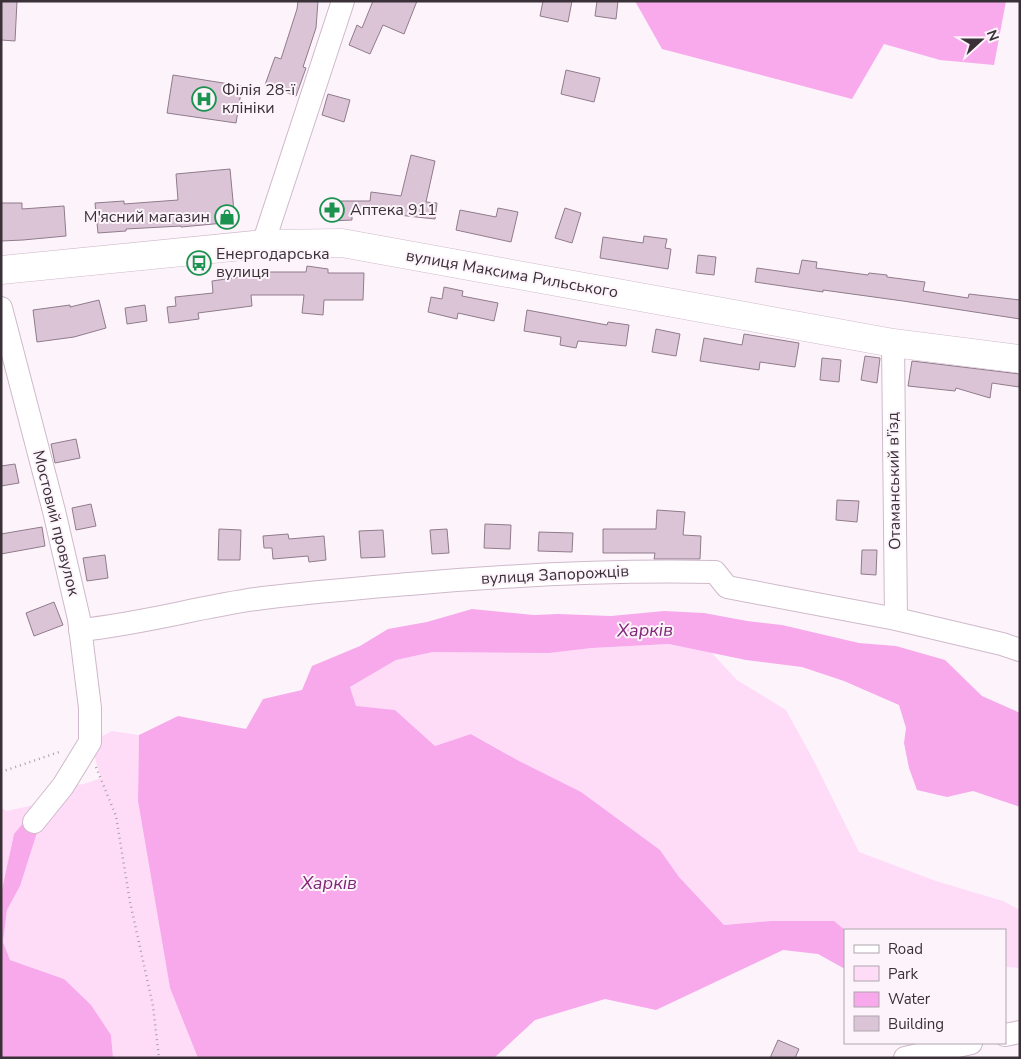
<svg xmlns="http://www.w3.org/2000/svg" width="1021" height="1059" font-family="'Nunito Sans',sans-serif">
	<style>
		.green { fill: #fedcf8 }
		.forest { fill: #f8aaec }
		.water { fill: #f7a9eb }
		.building { fill: #dbc4d6; stroke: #907b8c }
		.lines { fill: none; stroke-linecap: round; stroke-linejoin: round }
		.minor-casing { stroke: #cfb9cb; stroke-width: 24 }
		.major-casing { stroke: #cfb9cb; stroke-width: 29 }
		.path { stroke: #aaa1a8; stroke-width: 2.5; stroke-dasharray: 1 4; stroke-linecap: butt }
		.minor { stroke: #fff; stroke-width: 22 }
		.major { stroke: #fff; stroke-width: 28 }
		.labels { text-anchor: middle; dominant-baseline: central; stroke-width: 4; stroke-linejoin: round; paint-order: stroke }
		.poi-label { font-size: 16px; fill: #3a3138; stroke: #fdf4fb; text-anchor: start }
		.street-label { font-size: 16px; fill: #3a3138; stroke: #fdf4fb }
		.water-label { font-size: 18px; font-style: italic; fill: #7f2676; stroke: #fdf4fb }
	</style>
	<rect width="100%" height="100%" fill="#fdf4fb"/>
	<g class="green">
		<polygon points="669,644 710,651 737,680 786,710 814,761 859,852 936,881 1003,901 1020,910 1020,968 1005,967 1005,930 845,930 834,921 771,921 724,925 679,877 660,850 519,761 472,734 435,746 395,710 356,707 350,687 396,660 433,652 549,653 592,648"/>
		<polygon points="112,731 139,735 138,801 170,988 198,1058 113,1058 111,1035 64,979 10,960 3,942 7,910 20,886 14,834 1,894 1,807 6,811 34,805 63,786 84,784 101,778 90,742"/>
	</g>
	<polygon class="forest" points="635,1 1006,1 994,65 940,60 884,44 852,99 662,49"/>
	<g class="water">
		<polygon points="472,609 534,615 558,614 611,616 664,611 704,613 747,621 782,625 859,643 896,646 945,660 982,696 1020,713 1020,807 973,791 947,797 917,790 909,768 904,743 906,728 899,705 844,681 802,667 746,660 669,644 592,648 549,653 433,652 396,660 350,687 356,706 395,710 435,746 471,734 519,761 581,792 660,850 679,877 724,925 771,921 834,921 845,930 845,969 818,954 783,950 656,1010 605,999 535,1020 494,1058 198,1058 170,988 138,801 139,735 178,716 246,729 263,699 302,690 312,666 360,646 388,629 427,622"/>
		<polygon points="25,821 39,826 20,886 7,910 3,942 10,960 64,979 91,1005 111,1035 113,1058 1,1058 1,894 14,834"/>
	</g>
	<g class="building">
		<polygon points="1,1 17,1 15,41 1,40"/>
		<polygon points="298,1 318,1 316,28 303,67 306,68 296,96 265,85 275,57 281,59 297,9"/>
		<polygon points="373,1 417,1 404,34 383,25 370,54 349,45 357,25 362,28"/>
		<polygon points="543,1 572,1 568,22 540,16"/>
		<polygon points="597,1 618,1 616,19 595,16"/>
		<polygon points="566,70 600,78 594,102 561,94"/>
		<polygon points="173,75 242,86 236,123 167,113"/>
		<polygon points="328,94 350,100 344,122 322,115"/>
		<polygon points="411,155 435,161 426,202 437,203 435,219 352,210 352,220 331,221 330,201 370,201 371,192 401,196"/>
		<polygon points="230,169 235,222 181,227 181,226 126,229 126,231 98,233 95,203 124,201 124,204 178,200 176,174"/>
		<polygon points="1,203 22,203 22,209 64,206 66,236 23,240 1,241"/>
		<polygon points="498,208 518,212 511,242 456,230 460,210 496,217"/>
		<polygon points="565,208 581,213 572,243 555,238"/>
		<polygon points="644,236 667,239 665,248 671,249 668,269 600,258 603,237 643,243"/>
		<polygon points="698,255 716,257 714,275 696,273"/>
		<polygon points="802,260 817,262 816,268 868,275 869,273 887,275 887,277 925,282 923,291 968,298 969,294 1020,300 1020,319 903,301 823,290 823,292 755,282 757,268 799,274"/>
		<polygon points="307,266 328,269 328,273 364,273 363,300 324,300 323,315 302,313 304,295 251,295 252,306 198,313 199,319 169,323 167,307 176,306 175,297 213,293 212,281 268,273 268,272 306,272"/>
		<polygon points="444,287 463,291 462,296 498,303 494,321 458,313 457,319 428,312 431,297 442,299"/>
		<polygon points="99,300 106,328 74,337 37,342 33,310 70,305 70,307"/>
		<polygon points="145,305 147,321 127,324 125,308"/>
		<polygon points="527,310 607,325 608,322 629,325 626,346 578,341 576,348 560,345 561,337 524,331"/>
		<polygon points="656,329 680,334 676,356 652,352"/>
		<polygon points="744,334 799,343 795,367 760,362 759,370 700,361 704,338 742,345"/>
		<polygon points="865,356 880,358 877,383 861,380"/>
		<polygon points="822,358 841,360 839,382 820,380"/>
		<polygon points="912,361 1020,374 1019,387 992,383 990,398 956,388 955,391 908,386"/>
		<polygon points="76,439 80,458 55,463 51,444"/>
		<polygon points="15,464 19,483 1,486 1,466"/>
		<polygon points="837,500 859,501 857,522 836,520"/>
		<polygon points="91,504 96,526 76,530 72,508"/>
		<polygon points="657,510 685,512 683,535 701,536 700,559 654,559 655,553 603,553 603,529 656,529"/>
		<polygon points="485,524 511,525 510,549 484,548"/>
		<polygon points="42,527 45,546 1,554 1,534"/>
		<polygon points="219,529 241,530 240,560 218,560"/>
		<polygon points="447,529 449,553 432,554 430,530"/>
		<polygon points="383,530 385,557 361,558 359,531"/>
		<polygon points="539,532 573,533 572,552 538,551"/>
		<polygon points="288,534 289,539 324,536 326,560 309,562 308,556 273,559 272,548 264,548 263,536"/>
		<polygon points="862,550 877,550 876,575 861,574"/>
		<polygon points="105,555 108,578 87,581 83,558"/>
		<polygon points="54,602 63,625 34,636 26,613"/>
		<polygon points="778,1040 799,1049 795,1058 770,1058"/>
	</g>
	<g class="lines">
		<g class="minor-casing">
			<g id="minor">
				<polyline points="263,244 343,1"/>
				<polyline points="1,308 54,511 79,619 90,708 90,742 63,786 34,822"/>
				<polyline points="893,343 896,619"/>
				<path d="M 80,630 C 142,624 202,606 263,598 C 311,592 361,588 409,584 C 511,575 613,570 715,572 L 727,587 L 896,619 L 1002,644 L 1020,650"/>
				<polyline points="1005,1035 1020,1032"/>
				<polyline points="905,1058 971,1043"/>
			</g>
		</g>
		<g class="major-casing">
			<polyline id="major" points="1,270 263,244 342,243 893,343 1020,359"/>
		</g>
		<g class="path">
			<polyline points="96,767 116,816 130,902 153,1006 159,1058"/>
			<polyline points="1,772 62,751"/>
		</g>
		<use href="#minor" class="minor"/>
		<use href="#major" class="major"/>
	</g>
	<defs>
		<g id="hospital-ring" transform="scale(1.25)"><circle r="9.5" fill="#fdf4fb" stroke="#1b934f" stroke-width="1.5"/><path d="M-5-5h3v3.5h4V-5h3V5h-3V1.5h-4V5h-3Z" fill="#1b934f"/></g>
		<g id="pharmacy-ring" transform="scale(1.25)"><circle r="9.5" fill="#fdf4fb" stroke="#1b934f" stroke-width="1.5"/><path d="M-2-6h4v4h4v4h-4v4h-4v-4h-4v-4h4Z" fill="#1b934f"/></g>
		<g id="shop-ring" transform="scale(1.25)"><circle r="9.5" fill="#fdf4fb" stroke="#1b934f" stroke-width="1.5"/><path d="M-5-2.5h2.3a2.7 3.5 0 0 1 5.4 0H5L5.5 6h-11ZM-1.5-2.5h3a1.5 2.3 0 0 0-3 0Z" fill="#1b934f"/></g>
		<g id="bus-ring" transform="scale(1.25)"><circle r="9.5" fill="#fdf4fb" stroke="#1b934f" stroke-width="1.5"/><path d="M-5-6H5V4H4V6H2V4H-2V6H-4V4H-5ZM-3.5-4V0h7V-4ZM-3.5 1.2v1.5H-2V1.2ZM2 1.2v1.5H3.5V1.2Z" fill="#1b934f"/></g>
	</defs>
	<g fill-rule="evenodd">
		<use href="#hospital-ring" x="204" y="99"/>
		<use href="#pharmacy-ring" x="332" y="210"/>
		<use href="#shop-ring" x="227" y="217"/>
		<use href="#bus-ring" x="199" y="263"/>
	</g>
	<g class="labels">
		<g class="poi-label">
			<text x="222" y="90">Філія 28-ї<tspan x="222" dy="18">клініки</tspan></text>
			<text x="350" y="210">Аптека 911</text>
			<text x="210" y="217" text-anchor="end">М'ясний магазин</text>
			<text x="216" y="254">Енергодарська<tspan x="216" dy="18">вулиця</tspan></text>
		</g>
		<g class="street-label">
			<text transform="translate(512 274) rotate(10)">вулиця Максима Рильського</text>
			<text transform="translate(894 481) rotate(-91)">Отаманський в'їзд</text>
			<text transform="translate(56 523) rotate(76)">Мостовий провулок</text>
			<text transform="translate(555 575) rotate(-3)">вулиця Запорожців</text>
		</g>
		<g class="water-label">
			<text transform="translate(645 630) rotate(-1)">Харків</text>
			<text x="329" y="883">Харків</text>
		</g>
	</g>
	<rect width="1021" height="1059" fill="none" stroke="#3a3138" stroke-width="5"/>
	<rect x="844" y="929" width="162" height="115" fill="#fdf4fb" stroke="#afa6ad"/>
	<rect x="854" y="945" width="25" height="8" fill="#ffffff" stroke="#afa6ad"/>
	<text x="888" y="954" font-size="15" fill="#3a3138">Road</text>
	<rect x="854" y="966" width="25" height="15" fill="#fedcf8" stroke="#afa6ad"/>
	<text x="888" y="979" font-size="15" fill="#3a3138">Park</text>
	<rect x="854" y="992" width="25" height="15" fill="#f7a9eb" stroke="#afa6ad"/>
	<text x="888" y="1004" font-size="15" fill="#3a3138">Water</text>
	<rect x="854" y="1016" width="25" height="15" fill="#dbc4d6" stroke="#afa6ad"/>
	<text x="888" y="1029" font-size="15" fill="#3a3138">Building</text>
	<g transform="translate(981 40) rotate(69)" stroke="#fdf4fb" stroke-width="4" paint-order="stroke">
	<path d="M0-4L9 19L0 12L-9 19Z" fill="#3a3138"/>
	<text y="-8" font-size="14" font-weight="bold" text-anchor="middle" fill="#3a3138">N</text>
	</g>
</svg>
